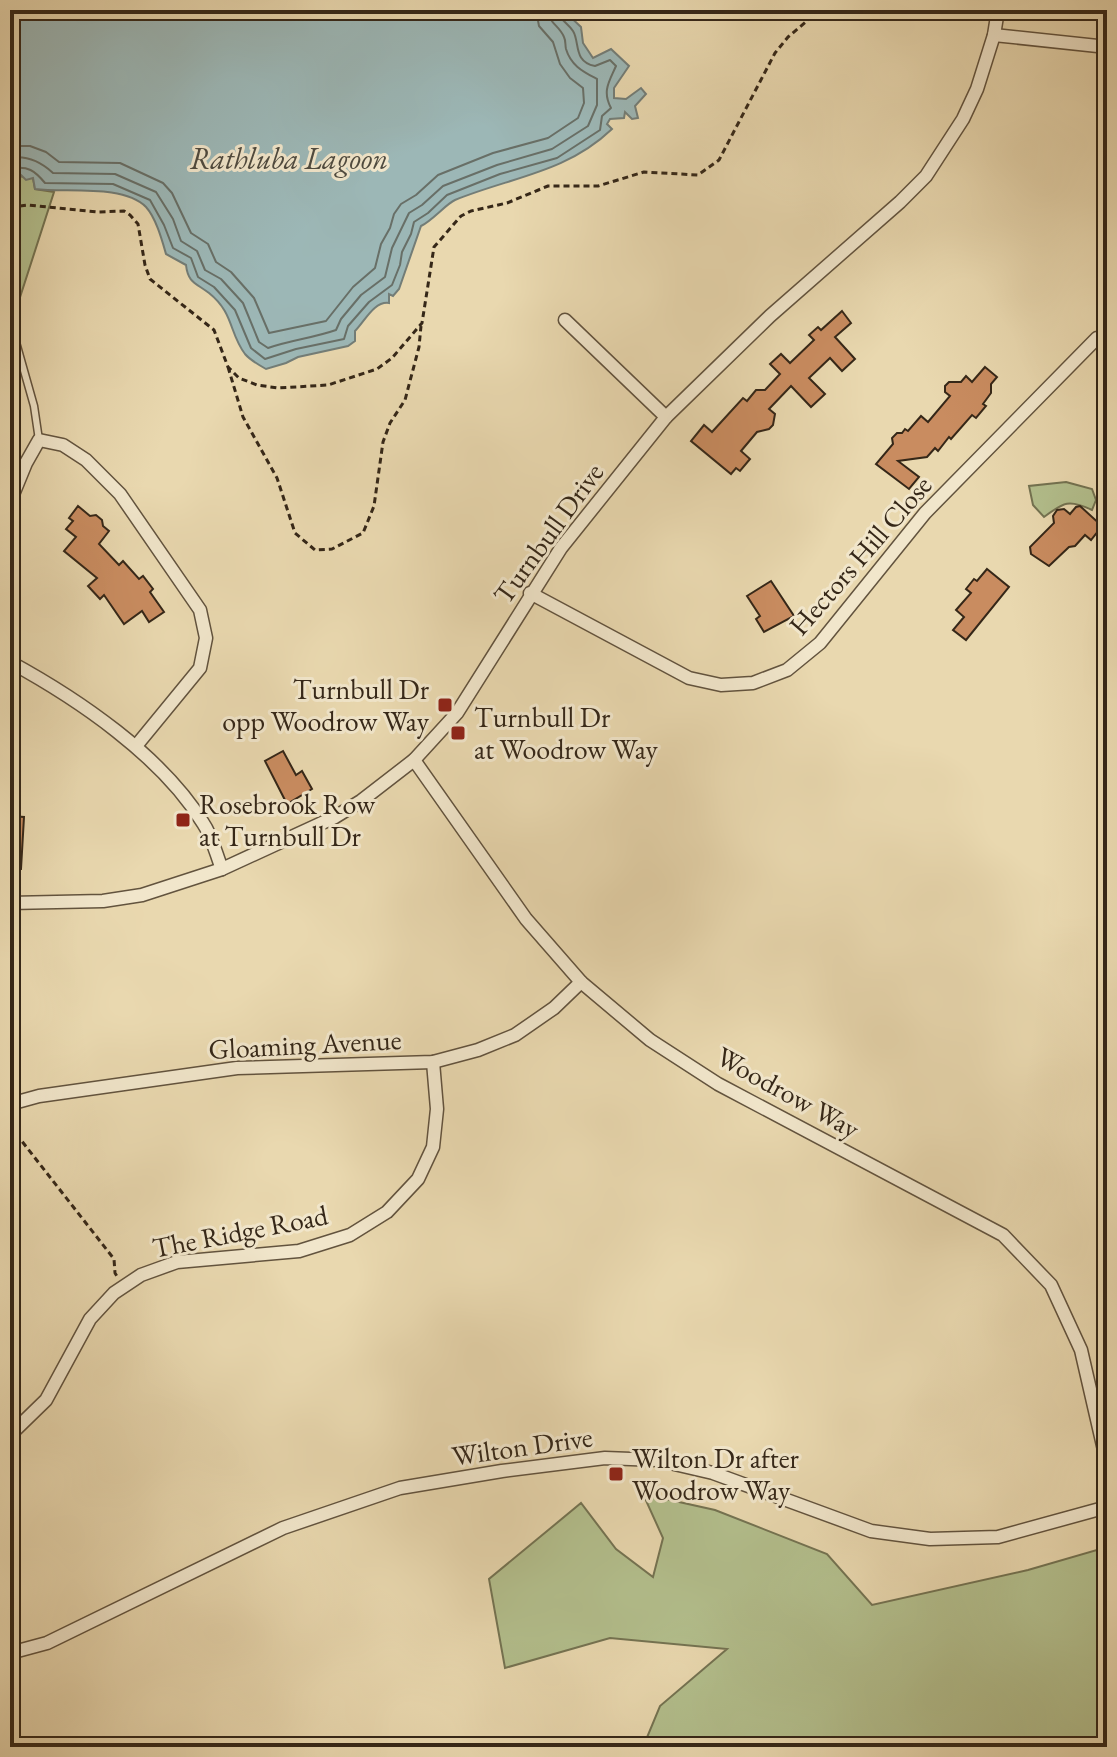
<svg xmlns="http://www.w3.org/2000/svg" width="1117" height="1757" font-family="'EB Garamond',serif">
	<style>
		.green { fill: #b3bf8d; stroke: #747352; stroke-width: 2 }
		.water { fill: #9cb7b6; stroke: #737d77; stroke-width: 2 }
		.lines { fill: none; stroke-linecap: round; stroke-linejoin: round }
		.shore { stroke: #686f67; stroke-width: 2 }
		.building { fill: #c98c60; stroke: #352718; stroke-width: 2 }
		.lane-casing { stroke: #62533e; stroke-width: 9 }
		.street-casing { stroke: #62533e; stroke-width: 15 }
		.path { stroke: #352718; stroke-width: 3; stroke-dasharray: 6 4; stroke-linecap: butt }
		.lane { stroke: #f1e6cb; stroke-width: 6 }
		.street { stroke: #f1e6cb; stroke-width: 12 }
		.poi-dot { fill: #8f2418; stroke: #f1e6cb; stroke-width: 3 }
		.labels { text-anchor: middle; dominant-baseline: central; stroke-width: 6; stroke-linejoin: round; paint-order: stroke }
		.street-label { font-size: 28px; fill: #352718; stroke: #f1e6cb }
		.poi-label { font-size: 28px; fill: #352718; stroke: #f1e6cb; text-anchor: start }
		.water-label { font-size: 30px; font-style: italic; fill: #4f4b40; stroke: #f1e6cb }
	</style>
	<rect width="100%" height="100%" fill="#e9d8af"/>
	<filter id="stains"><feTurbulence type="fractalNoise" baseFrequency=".0025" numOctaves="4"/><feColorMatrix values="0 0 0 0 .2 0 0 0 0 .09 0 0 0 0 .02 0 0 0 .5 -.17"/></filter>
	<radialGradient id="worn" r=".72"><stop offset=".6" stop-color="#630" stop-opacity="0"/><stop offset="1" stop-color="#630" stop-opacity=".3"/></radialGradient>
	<g class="green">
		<polygon points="10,175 33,178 35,189 54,192 13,319 10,320"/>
		<path d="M 1066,482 L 1092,489 L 1096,500 L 1092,510 C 1069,499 1064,502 1044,517 L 1033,505 L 1029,486 Z"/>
		<polygon points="643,1494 715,1510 827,1554 872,1605 1028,1570 1107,1547 1107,1747 643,1747 660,1706 727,1649 610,1638 505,1668 489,1579 581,1503 616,1549 653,1577 663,1538"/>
	</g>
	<path class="water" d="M 12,10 L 563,10 L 581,27 L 583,43 L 593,58 L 611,49 L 629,66 L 614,88 L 614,98 L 626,99 L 641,88 L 646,94 L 635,106 L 638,118 L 632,119 L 625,112 L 624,118 L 610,119 L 607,124 L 612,129 C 566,173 511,177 455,200 C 446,204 433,220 421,226 L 399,289 L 393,296 L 389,294 L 389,303 C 374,301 365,321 355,331 L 355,341 L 348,346 L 298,357 L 286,363 L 266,369 C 259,365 250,360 245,354 C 229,333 234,313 209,293 C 196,283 188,283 186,265 L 166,254 C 162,240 156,218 146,207 C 123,184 66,193 35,189 L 33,178 L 26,180 L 21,175 L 10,175 L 10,16 Z"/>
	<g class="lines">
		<g class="shore">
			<polyline points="10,146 30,146 46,152 59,162 120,163 163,183 172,193 191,233 208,244 216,262 231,272 254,298 269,333 326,321 353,287 375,268 381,244 390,228 394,214 401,204 416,195 438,175 493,153 548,138 578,118 584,103 583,88 570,78 560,64 553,42 539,26 536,10"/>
			<path d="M 10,158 C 27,155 41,162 53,173 L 115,174 L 156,192 L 173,219 L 181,241 L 197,251 L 205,270 L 221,279 L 243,303 L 259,342 L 268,348 C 291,340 313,338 336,330 L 341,319 L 361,295 L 385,277 L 392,248 L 409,213 L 422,205 L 443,186 L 497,165 L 552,149 L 588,126 L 597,105 L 597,79 C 584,72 571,66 566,49 C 565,45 566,41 564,37 C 559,25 549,24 548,10"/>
			<path d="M 10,169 C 28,165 35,171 45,183 L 113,184 L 150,200 L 164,225 L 173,248 L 191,258 L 198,277 L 214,287 L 235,310 L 251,348 L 265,359 L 296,349 L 344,339 L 348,326 L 369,302 L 392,285 L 400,265 L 402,252 L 411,234 L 414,222 L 428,213 L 447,195 L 500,174 L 557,158 L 600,130 L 602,116 L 611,108 C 602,91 609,82 616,66 L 610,60 L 595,66 C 573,62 580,42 573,31 C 567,22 560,21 558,10"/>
		</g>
	</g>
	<g class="building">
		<polygon points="842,311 851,323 835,337 855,359 842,371 830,358 809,378 825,394 811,407 791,386 769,409 775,414 773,425 769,429 757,432 741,451 750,459 740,471 736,468 731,474 691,441 704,425 712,432 743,398 747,401 756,390 765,390 780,374 770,364 781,354 790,363 814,340 809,335 818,327 821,330"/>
		<polygon points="985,367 997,377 991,384 991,393 983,404 986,406 976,418 972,415 951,439 949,437 938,451 935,448 927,457 898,461 919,477 909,489 876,464 893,444 892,438 897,433 902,433 905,429 908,431 921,416 928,422 950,396 945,392 945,386 949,382 961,382 966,376 972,382"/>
		<polygon points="78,506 90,516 96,515 102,520 103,526 109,531 99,544 119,565 123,561 139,579 143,576 153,589 150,592 164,612 149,622 142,611 124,624 104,595 100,599 88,586 97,578 64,551 76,537 66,529 73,521 69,518"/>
		<polygon points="1080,506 1102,526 1091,540 1085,535 1075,546 1069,547 1049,566 1031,554 1030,547 1054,523 1053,516 1057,510 1064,509 1070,514 1076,507"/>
		<polygon points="987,569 1009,587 966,640 953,630 964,617 956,610 971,593 966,589 974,579 977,581"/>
		<polygon points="771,581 794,616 764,632 756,619 760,616 747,596"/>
		<polygon points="283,751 296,775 302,771 312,789 287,804 265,761"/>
		<polygon points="10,816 24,817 21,869 10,868"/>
	</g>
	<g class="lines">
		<g class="lane-casing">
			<polyline id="lane" points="10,321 34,406 39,440"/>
		</g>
		<g class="street-casing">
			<g id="street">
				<polyline points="994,35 1107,47"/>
				<polyline points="565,320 666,417"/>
				<polyline points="10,502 26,463 39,440 63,445 86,460 120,494 200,610 206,638 200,668 136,746"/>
				<polyline points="530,593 689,678 721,685 753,683 787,670 820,643 925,513 1097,338"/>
				<path d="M 10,662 C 78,699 162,756 203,823 C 212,836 216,854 222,869"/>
				<polyline points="414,760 526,919 581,982 650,1040 718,1084 1003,1235 1051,1285 1081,1350 1107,1463"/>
				<polyline points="10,903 103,901 142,895 222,869 335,817 361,801 414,760 457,713 561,548 666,417 770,316 900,202 926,176 963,119 977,89 994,35 998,10"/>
				<polyline points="10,1104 39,1096 237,1068 433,1062 478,1050 515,1035 554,1008 581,982"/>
				<polyline points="10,1435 46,1400 90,1319 114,1293 141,1275 177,1262 299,1251 350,1235 387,1212 418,1179 433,1147 437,1109 433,1062"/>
				<polyline points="10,1653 47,1643 283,1528 400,1488 502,1471 605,1458 657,1460 713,1473 871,1531 930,1539 998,1537 1107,1507"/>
			</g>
		</g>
		<g class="path">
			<polyline points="10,207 28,205 97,212 124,211 130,215 138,224 145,265 150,279 214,330 228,367 239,378 257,385 278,388 328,385 377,369 392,358 422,323 434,247 461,216 471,211 507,203 548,186 598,186 644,172 698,175 719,160 775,53 788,37 820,10"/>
			<polyline points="228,367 243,417 277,478 295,533 315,550 332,549 363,533 374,506 383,442 390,423 405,400 419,347 421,326"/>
			<polyline points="10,1126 114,1259 115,1273 118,1278"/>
		</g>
		<use href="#lane" class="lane"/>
		<use href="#street" class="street"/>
	</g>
	<g class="poi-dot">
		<rect x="437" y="697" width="16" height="16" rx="4"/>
		<rect x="450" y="725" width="16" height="16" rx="4"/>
		<rect x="175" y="812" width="16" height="16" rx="4"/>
		<rect x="608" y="1466" width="16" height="16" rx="4"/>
	</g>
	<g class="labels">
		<g class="street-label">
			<text transform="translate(548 533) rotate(-54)">Turnbull Drive</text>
			<text transform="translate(860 555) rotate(-49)">Hectors Hill Close</text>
			<text transform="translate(305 1044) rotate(-3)">Gloaming Avenue</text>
			<text transform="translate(788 1092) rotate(29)">Woodrow Way</text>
			<text transform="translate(240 1231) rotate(-11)">The Ridge Road</text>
			<text transform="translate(522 1446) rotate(-8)">Wilton Drive</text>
		</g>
		<g class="poi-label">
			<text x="429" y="689" text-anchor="end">Turnbull Dr<tspan x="429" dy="32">opp Woodrow Way</tspan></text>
			<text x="474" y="717">Turnbull Dr<tspan x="474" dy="32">at Woodrow Way</tspan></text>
			<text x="199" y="804">Rosebrook Row<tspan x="199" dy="32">at Turnbull Dr</tspan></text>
			<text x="632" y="1458">Wilton Dr after<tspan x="632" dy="32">Woodrow Way</tspan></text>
		</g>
		<g class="water-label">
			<text x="289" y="158">Rathluba Lagoon</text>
		</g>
	</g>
	<rect width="1117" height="1757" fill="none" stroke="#e9d8af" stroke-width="40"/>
	<rect x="12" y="12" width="1093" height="1733" fill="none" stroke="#352718" stroke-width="4"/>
	<rect x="20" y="20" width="1077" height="1717" fill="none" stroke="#352718" stroke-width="2"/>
	<rect width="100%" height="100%" filter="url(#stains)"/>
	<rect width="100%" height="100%" fill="url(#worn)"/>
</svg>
